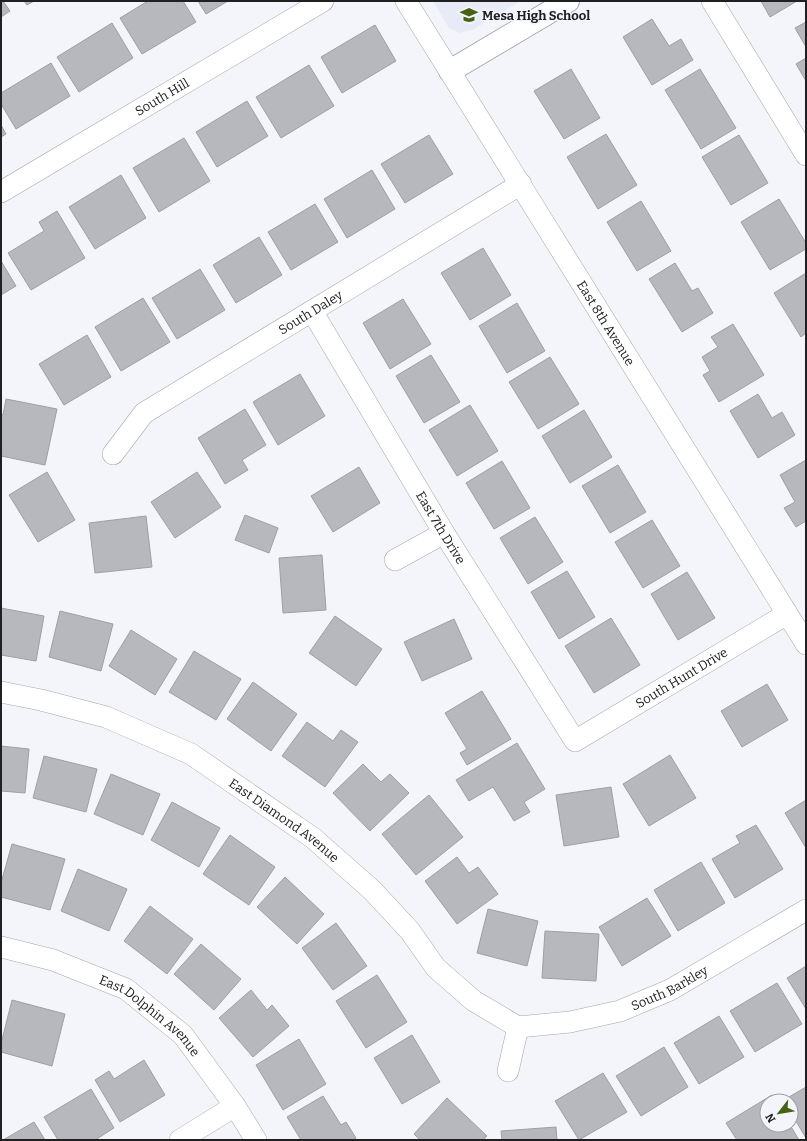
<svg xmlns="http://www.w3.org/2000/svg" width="807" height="1141" font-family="Bitter,serif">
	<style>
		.built { fill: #e8eaf8 }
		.building { fill: #b7b8be; stroke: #9e9fa5 }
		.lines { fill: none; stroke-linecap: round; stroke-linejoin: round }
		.minor-casing { stroke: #a5a6ab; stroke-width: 22 }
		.tertiary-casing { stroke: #a5a6ab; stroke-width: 24 }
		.minor { stroke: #fff; stroke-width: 21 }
		.tertiary { stroke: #fff; stroke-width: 22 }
		.labels { text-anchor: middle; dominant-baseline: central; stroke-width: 3; stroke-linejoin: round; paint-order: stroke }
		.poi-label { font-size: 13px; font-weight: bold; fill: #202023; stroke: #f3f5fb; text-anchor: start }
		.street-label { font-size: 13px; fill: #202023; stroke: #f3f5fb }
	</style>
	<rect width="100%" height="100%" fill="#f3f5fb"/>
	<polygon class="built" points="433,1 521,1 472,30 460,33 449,28"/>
	<g class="building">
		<polygon points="1,1 3,1 10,11 1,17"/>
		<polygon points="24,1 34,1 27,5"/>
		<polygon points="148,1 183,1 196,22 142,54 120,18"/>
		<polygon points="198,1 228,1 206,14"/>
		<polygon points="761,1 797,1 770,17"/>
		<polygon points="652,19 669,46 681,39 693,60 652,85 623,37"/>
		<polygon points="806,22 806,47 795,28"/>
		<polygon points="112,23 133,58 79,92 57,57"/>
		<polygon points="375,25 396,61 342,93 321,57"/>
		<polygon points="806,58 806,81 796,64"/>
		<polygon points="51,63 70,96 16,129 1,104 1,93"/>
		<polygon points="309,65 334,106 281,138 256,97"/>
		<polygon points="571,69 600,118 564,139 534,91"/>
		<polygon points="700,69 736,128 701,149 665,90"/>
		<polygon points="247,101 268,136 217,167 196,132"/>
		<polygon points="1,125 6,134 1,137"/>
		<polygon points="606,134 637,185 598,209 567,157"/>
		<polygon points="429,135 453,174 405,203 381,164"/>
		<polygon points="739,135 768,183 731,205 702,157"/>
		<polygon points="184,138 210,181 159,212 133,168"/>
		<polygon points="372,170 395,209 347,238 324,199"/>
		<polygon points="121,175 146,218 95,249 69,207"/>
		<polygon points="779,199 806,243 806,249 770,270 741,222"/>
		<polygon points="641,201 671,251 637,271 607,222"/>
		<polygon points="315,204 338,242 291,270 268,232"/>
		<polygon points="57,211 85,258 31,290 8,253 44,231 39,222"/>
		<polygon points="259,237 282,275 236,303 213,265"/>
		<polygon points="483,248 511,295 470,320 441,273"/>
		<polygon points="1,261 16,286 1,295"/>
		<polygon points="675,263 692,291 698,288 713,313 682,332 649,279"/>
		<polygon points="200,269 225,310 177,339 152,298"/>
		<polygon points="806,273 806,333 801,337 774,293"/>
		<polygon points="143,298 170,342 121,371 95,327"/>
		<polygon points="403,299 431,344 390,369 363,323"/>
		<polygon points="517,303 545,351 507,373 479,326"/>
		<polygon points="733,324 764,375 719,402 703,375 710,371 702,357 718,347 711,337"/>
		<polygon points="87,335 111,377 64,405 39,364"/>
		<polygon points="431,355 460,402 424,423 396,376"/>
		<polygon points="550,357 579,404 538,429 509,382"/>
		<polygon points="300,374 325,416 278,445 253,402"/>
		<polygon points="758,394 772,418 782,412 795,435 758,458 730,411"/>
		<polygon points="6,399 57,409 45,465 1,456 1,414 3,415"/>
		<polygon points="470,405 498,451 457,476 429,430"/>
		<polygon points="245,409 266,445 242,460 248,470 225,484 198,438"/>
		<polygon points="584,410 612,457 570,483 542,436"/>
		<polygon points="806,460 806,521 796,527 784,508 795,502 780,475"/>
		<polygon points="502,461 530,508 494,529 466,483"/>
		<polygon points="618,465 646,512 610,533 582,486"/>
		<polygon points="359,467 380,503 333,532 311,496"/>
		<polygon points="47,472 75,520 38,542 9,495"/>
		<polygon points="197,472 221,507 175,538 151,502"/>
		<polygon points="245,515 278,528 269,553 235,540"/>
		<polygon points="146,516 152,567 95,573 89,523"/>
		<polygon points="535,517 563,562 528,584 500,538"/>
		<polygon points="652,520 680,566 643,588 615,542"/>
		<polygon points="322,555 326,610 283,613 279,558"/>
		<polygon points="567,571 595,617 559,639 531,592"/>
		<polygon points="687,572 715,618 678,640 651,594"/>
		<polygon points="1,608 44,616 36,661 1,655"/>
		<polygon points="60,611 113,624 101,671 49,657"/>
		<polygon points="335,616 382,649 356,686 309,653"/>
		<polygon points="611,618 640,665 594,693 565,646"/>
		<polygon points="454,619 472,659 422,681 404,642"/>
		<polygon points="131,630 177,659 155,695 109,666"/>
		<polygon points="194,651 241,679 216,720 169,692"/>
		<polygon points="253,682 297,714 271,751 227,719"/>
		<polygon points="767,684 788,720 742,747 721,711"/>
		<polygon points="482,691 511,739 467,765 460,753 467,749 445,713"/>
		<polygon points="307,722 333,741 341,730 358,742 325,787 282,756"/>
		<polygon points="517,743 545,789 524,802 530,812 514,821 493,787 469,801 456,780"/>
		<polygon points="1,746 29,749 25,793 1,791"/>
		<polygon points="670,755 696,798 649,826 623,784"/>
		<polygon points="44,756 97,769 86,812 33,798"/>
		<polygon points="363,764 381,782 390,774 409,793 370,831 333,793"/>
		<polygon points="111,774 160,794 143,835 94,814"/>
		<polygon points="611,787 619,837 564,846 556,795"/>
		<polygon points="429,795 463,837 416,875 382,834"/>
		<polygon points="806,800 806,848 785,813"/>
		<polygon points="172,802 220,828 199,867 151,840"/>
		<polygon points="756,825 783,869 735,898 712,859 740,843 736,836"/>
		<polygon points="230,835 275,867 249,905 203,874"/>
		<polygon points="12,844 65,859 50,910 1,897 1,883"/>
		<polygon points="457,857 469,873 478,867 498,894 457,924 425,881"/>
		<polygon points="701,862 725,903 678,931 654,890"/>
		<polygon points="78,869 127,889 109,931 61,911"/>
		<polygon points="285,877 324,914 297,944 257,907"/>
		<polygon points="647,898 671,936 622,966 599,927"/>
		<polygon points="150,906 193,939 167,974 124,941"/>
		<polygon points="488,909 538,921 527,966 477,953"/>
		<polygon points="336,923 367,966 333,990 302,948"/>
		<polygon points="545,931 599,934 596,981 542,978"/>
		<polygon points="201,944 241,979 214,1010 174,974"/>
		<polygon points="806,966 806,1009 787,978"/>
		<polygon points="377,975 407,1022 366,1048 336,1001"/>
		<polygon points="777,983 802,1024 755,1052 730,1011"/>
		<polygon points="251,990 267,1010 272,1005 289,1026 253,1057 219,1018"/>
		<polygon points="12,1000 65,1014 52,1066 1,1052 1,1044"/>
		<polygon points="719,1016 744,1057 699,1084 674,1043"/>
		<polygon points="412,1035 440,1082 402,1104 374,1058"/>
		<polygon points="299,1039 326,1084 283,1110 256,1065"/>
		<polygon points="664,1047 688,1087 641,1116 616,1076"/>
		<polygon points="144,1060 165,1095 120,1122 95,1080 109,1071 114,1079"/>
		<polygon points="603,1073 627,1112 579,1140 555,1101"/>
		<polygon points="806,1087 806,1138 791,1113 791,1101 784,1100"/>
		<polygon points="91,1089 114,1128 95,1140 58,1140 44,1117"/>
		<polygon points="772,1095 776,1101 767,1101 767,1125 790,1125 799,1140 737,1140 726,1123"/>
		<polygon points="323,1096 341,1125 346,1122 356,1138 352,1140 301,1140 287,1117"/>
		<polygon points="447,1098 487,1136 483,1140 420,1140 414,1134"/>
		<polygon points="34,1122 45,1140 3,1140"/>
		<polygon points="556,1127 557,1140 502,1140 501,1131"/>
	</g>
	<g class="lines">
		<g class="minor-casing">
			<g id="minor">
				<path id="s1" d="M 406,1 L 806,644"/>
				<polyline points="712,1 806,155"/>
				<path id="s2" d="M 1,192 L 323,1"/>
				<path id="s3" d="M 312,311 L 444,533 L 575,741 L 787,614"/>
				<path id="s4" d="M 113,454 L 144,413 L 521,184"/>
				<polyline points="395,560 444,533"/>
				<path id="s5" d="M 1,692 L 41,700 L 106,717 L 191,754 L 313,838 L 372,890 L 410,931 L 436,968 L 474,1001 L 518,1027"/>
				<path id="s6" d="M 1,947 L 53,960 L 126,989 L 183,1035 L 235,1106 L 256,1140"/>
				<path id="s7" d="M 518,1027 L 570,1022 L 620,1011 L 670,990 L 806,910"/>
				<polyline points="508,1071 518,1027"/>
				<polyline points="180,1140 235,1106"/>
			</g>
		</g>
		<g class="tertiary-casing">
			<polyline id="tertiary" points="450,71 568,1"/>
		</g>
		<use href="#minor" class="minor"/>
		<use href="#tertiary" class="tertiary"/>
	</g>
	<defs>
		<g id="school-bare" transform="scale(1.38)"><path d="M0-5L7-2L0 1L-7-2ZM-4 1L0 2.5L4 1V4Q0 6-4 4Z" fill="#476214" stroke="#f3f5fb" stroke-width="2.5" paint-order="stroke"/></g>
	</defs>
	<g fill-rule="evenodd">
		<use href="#school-bare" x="469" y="15"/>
	</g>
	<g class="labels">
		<g class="poi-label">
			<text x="482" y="15">Mesa High School</text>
		</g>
		<g class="street-label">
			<text stroke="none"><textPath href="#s2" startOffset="187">South Hill</textPath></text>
			<text stroke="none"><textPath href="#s4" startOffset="246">South Daley</textPath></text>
			<text stroke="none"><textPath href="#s1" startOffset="379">East 8th Avenue</textPath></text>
			<text stroke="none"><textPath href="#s3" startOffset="252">East 7th Drive</textPath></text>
			<text stroke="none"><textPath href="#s3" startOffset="628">South Hunt Drive</textPath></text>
			<text stroke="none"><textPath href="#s5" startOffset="315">East Diamond Avenue</textPath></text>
			<text stroke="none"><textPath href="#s7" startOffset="158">South Barkley</textPath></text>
			<text stroke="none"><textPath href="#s6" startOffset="167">East Dolphin Avenue</textPath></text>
		</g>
	</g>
	<rect width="807" height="1141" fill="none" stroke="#202023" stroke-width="4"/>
	<g transform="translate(779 1113) rotate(239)"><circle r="19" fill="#f3f5fb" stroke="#9fa0a5"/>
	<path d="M0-3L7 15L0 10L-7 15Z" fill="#476214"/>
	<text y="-6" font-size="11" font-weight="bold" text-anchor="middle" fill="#202023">N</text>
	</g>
</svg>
